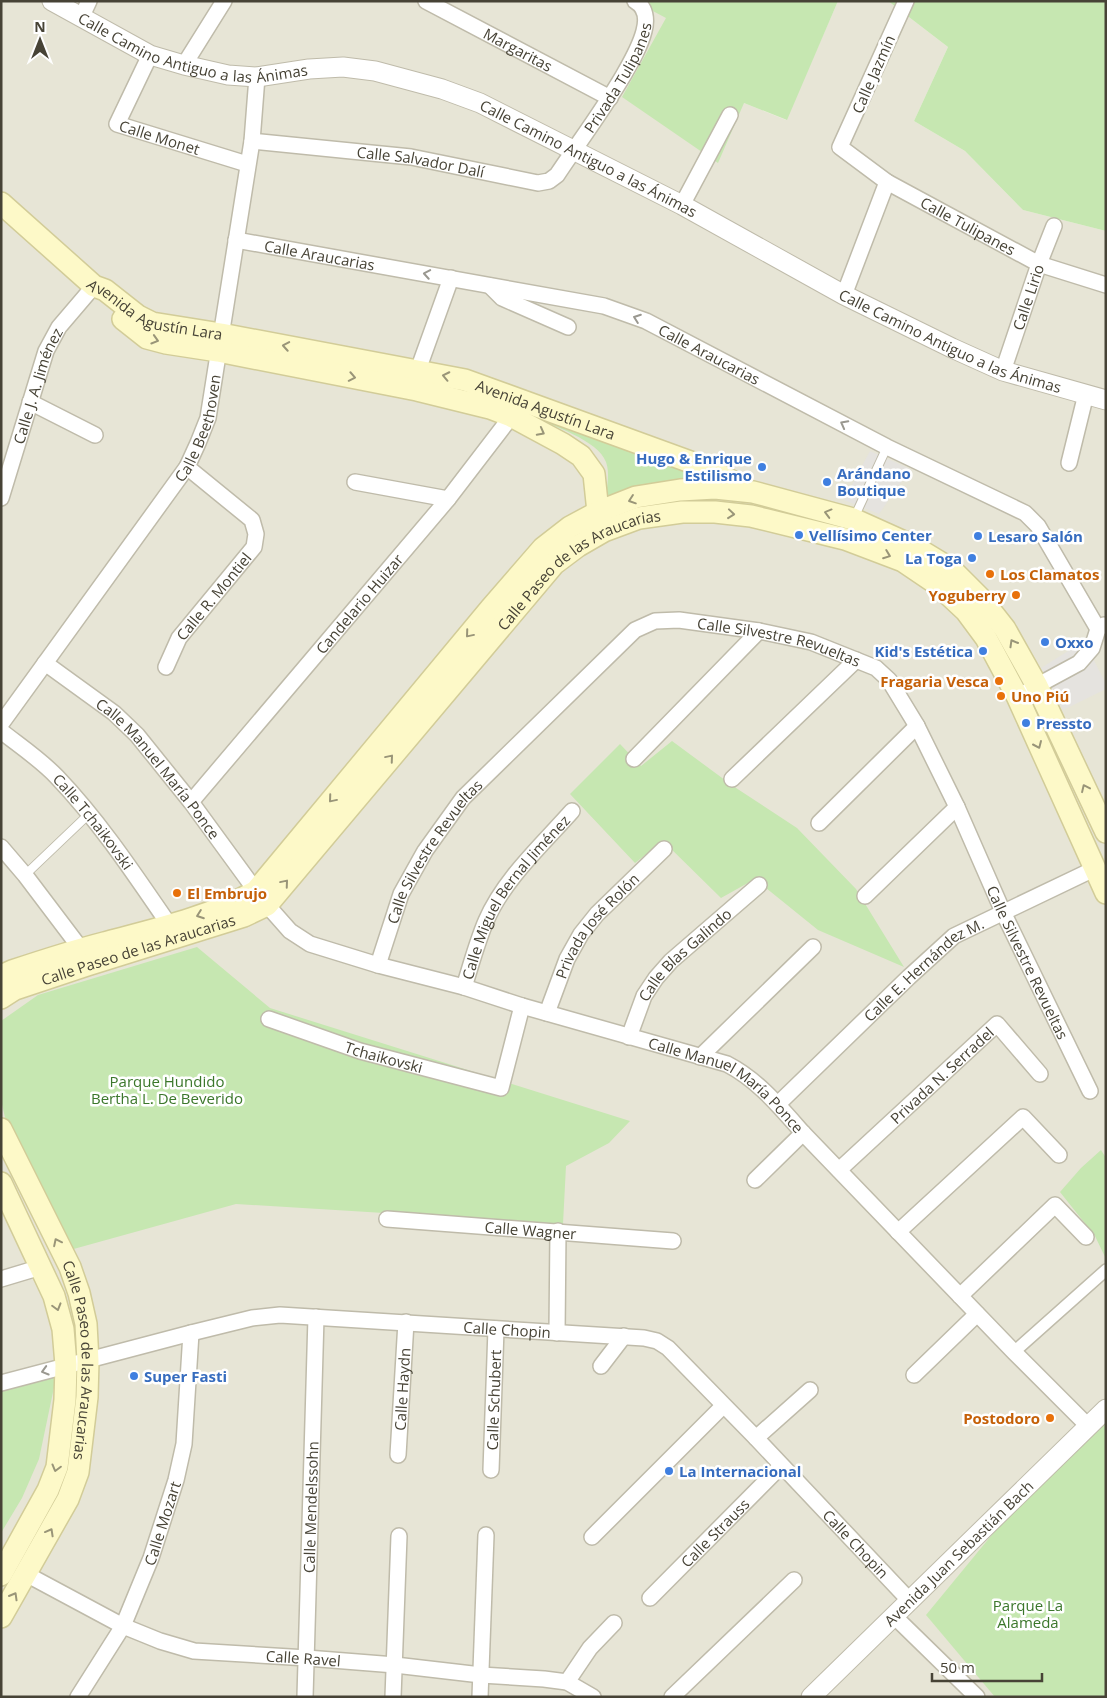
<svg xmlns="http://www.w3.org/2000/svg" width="1107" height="1698" font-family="'Open Sans',sans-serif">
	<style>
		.residential { fill: #e7e5d6 }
		.green { fill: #c6e7b1 }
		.parking { fill: #e5e3df }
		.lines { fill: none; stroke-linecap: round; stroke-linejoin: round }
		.service-casing { stroke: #bfbbaa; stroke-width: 10 }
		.pedestrian-casing { stroke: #bfbbaa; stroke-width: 14 }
		.minor-casing { stroke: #bfbbaa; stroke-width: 18 }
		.tertiary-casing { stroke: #bfbbaa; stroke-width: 21 }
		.secondary-casing { stroke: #d2cc98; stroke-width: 24 }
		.service { stroke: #fff; stroke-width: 8 }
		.pedestrian { stroke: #fff; stroke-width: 11 }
		.minor { stroke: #fff; stroke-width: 15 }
		.tertiary { stroke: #fff; stroke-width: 19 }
		.secondary { stroke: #fdf9c8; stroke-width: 21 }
		.oneway { stroke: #9a9890 }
		.oneway2 { stroke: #999578 }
		.shop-dot { fill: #3f7fe0; stroke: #fff; stroke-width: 2 }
		.food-dot { fill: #e8710a; stroke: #fff; stroke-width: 2 }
		.labels { text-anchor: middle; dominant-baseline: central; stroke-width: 5; stroke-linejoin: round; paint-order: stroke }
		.street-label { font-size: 15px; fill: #474336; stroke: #fff }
		.shop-label { font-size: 15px; font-weight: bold; fill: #366cbe; stroke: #fff; text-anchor: start }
		.food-label { font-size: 15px; font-weight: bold; fill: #c56008; stroke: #fff; text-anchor: start }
		.park-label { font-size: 15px; fill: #3b772b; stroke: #fff }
	</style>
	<rect width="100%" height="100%" fill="#f3f2e8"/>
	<polygon class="residential" points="1,1 634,1 666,17 744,103 786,120 838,1 888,1 948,47 914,121 965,151 1023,210 1106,231 1106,1697 1,1697"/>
	<g class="green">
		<polygon points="634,1 838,1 787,120 744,103 718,163 622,97 666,18"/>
		<polygon points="888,1 1106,1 1106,231 1023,210 965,151 914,121 948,47"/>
		<path d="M 534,409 L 718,481 L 633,492 L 606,497 C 607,486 610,473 606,462 C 598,440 551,425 530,416 Z"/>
		<polygon points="672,741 733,786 797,828 856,889 904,967 818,930 755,879 721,898 663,841 635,863 570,794 620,744 641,766"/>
		<polygon points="197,947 270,1008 630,1121 609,1143 566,1166 563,1224 236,1204 70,1250 9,1135 1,1100 1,1021 38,995"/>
		<polygon points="1101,1150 1106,1158 1106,1259 1095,1236 1060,1192 1081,1168"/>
		<polygon points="57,1373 39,1459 22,1498 1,1533 1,1384"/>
		<polygon points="1106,1412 1106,1697 995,1697 926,1615 1009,1514"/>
	</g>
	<g class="parking">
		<polygon points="870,451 910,469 879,514 844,500"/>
		<polygon points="1084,641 1106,684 1106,689 1063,710 1041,668"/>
	</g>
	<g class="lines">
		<g class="service-casing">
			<g id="service">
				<polyline points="854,518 887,447"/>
				<polyline points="25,875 89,814"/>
			</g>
		</g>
		<g class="pedestrian-casing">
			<polyline id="pedestrian" points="1014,1352 1106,1270"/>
		</g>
		<g class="minor-casing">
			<g id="minor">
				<path id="s1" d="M 426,1 L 610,98"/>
				<path id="s2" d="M 906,1 L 840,147 L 887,182 L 1039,264 L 1106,285"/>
				<polyline points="81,18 89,1"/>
				<path id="s3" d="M 150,55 L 117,124 L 247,164"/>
				<polyline points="184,65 224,1"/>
				<path id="s4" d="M 252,141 L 411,157 L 538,183 L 549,181 L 557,175 C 579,142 603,110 623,76 C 631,62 640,47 644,31 C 647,20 646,7 635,1"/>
				<polyline points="682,205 730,115"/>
				<path id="s5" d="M 236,240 L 604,306 L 646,321 L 887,447 L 1025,513 L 1038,526 L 1098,629"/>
				<polyline points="490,286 502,298 568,327"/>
				<polyline points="844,295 887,182"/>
				<polyline points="418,370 451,278"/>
				<path id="s6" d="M 1003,371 L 1039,264 L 1054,226"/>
				<polyline points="30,402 95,435"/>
				<polyline points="1069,463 1086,394"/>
				<polyline points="355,482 448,499"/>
				<path id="s7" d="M 1,498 L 46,351 L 59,327 L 94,286"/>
				<path id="s8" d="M 45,663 L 114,713 L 137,735 L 191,802 L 256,891"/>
				<path id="s9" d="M 166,667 L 179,638 L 254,547 L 256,534 L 252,520 L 187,467"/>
				<polyline points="1029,690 1079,663 1092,648 1098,629 1104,625"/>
				<path id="s10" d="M 1,724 L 187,467 L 198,443 L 208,418 L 252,141 L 257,77"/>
				<path id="s11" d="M 1,731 C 20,746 41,760 57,777 C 100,822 135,875 170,926"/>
				<polyline points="634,759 759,631"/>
				<polyline points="732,779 856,660"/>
				<path id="s12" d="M 191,802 L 448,499 L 517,409"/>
				<polyline points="819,823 917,726"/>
				<polyline points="1,847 25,875 81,949"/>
				<polyline points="865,896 957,807"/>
				<path id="s13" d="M 267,905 L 290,931 L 310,944 L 378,965 L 464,987 L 522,1006 L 727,1064 C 758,1080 780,1107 803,1133 L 1014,1352 L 1088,1426"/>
				<path id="s14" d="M 378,965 L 401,894 L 425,851 L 463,798 L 635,630 L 655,621 L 679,620 L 759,631 L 811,642 L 876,668 L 889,680 L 917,726 L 957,807 L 1003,912 L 1090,1091"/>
				<path id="s15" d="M 464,987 C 471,965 477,942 486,921 C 504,879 542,845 572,811"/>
				<path id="s16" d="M 547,1013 L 567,959 L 581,934 L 597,914 L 664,849"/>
				<path id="s17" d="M 269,1019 L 360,1051 L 501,1088 L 522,1006"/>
				<path id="s18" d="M 629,1037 L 644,996 L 656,978 L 671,961 L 759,885"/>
				<polyline points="700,1057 813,947"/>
				<path id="s19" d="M 778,1104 L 909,977 L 954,936 L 1094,869"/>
				<path id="s20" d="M 839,1170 L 997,1024 L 1040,1074"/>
				<polyline points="755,1180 803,1133"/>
				<path id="s21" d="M 387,1219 L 673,1241"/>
				<polyline points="898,1232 1023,1117 1059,1155"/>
				<polyline points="1,1279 41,1267"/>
				<polyline points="960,1296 1055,1205 1086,1237"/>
				<polyline points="557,1333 558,1231"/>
				<polyline points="601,1366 624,1336"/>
				<polyline points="914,1375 977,1314"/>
				<path id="s22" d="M 1,1383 L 191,1333 L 252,1318 L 280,1315 L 644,1338 L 657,1341 L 668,1348 L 756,1438 L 910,1601"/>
				<polyline points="756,1438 810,1390"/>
				<path id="s23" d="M 398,1455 L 406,1322"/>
				<path id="s24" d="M 491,1470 L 496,1329"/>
				<polyline points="592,1537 723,1406"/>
				<path id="s25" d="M 26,1574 L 123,1626 L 160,1641 L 194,1651 L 307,1658 L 395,1665 L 481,1675 L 544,1679 L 567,1682 L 593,1697"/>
				<path id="s26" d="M 650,1598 L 781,1466"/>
				<polyline points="894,1616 977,1697"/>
				<polyline points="567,1682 590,1648 614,1623"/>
				<path id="s27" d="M 78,1697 L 123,1626 L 151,1558 L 176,1480 L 184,1444 L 191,1333"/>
				<path id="s28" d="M 305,1697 L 316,1317"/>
				<polyline points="393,1697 399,1536"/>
				<polyline points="480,1697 486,1535"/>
				<polyline points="672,1697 794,1580"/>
			</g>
		</g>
		<g class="tertiary-casing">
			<g id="tertiary">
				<path id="s29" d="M 52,1 L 150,55 L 184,65 L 228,75 L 257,77 L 309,69 L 343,67 L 375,71 L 442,89 L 480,103 L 682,205 L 844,295 L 952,348 L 1003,371 L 1106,400"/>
				<path id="s30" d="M 811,1697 L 1106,1409"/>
			</g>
		</g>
		<g class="secondary-casing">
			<g id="secondary">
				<path id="s31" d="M 1,203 L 94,286 L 105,290 L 138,316 L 152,323 L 221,334 L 465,380 L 707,468 L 741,486"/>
				<polyline points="123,319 147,338 166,343 218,351 417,390 490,408 511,416 563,444 581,456 594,474 598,512"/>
				<path d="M 1,976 L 12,971 C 42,961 73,951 104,943 C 153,930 211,917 256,891 L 491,608 L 543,548 L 570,527 L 598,512 L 636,497 L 680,490 L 715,488 L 753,492 L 853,519 L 913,546 L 951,569 L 983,601 L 1005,629 L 1037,686 L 1106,832"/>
				<path id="s32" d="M 1,998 L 15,989 L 87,965 L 244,916 L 267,905 L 554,564 L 578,546 L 604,531 L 639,518 L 682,512 L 715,512 L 751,516 L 845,539 L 903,561 L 937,584 L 966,611 L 986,638 L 1017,696 L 1106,893"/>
				<path id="s33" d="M 1,1129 L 70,1267 L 79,1293 L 86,1324 L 88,1361 L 87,1397 L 78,1472 L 68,1499 L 1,1617"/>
				<polyline points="1,1183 54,1296 63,1329 66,1365 65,1400 57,1467 48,1490 1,1575"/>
			</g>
		</g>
		<use href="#service" class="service"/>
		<use href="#pedestrian" class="pedestrian"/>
		<use href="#minor" class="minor"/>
		<use href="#tertiary" class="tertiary"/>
		<use href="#secondary" class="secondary"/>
	</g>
	<defs><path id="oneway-chevron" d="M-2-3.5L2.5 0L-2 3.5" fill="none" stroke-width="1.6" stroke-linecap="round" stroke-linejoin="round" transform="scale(1.25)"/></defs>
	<g class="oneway">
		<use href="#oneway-chevron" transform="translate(427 274) rotate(-170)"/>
		<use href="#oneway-chevron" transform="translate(637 318) rotate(-160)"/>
		<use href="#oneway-chevron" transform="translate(844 424) rotate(-152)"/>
		<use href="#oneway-chevron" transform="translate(45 1371) rotate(164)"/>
	</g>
	<g class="oneway2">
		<use href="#oneway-chevron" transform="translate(155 340) rotate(17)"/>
		<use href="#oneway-chevron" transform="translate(286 346) rotate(-170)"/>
		<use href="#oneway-chevron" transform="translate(446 376) rotate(-168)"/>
		<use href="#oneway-chevron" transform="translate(352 377) rotate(11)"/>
		<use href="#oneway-chevron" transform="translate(541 432) rotate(28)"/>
		<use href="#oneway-chevron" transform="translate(632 500) rotate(161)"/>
		<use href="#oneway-chevron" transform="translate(828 513) rotate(-165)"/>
		<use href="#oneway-chevron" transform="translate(731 514) rotate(6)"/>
		<use href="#oneway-chevron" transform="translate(887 555) rotate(21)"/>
		<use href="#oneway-chevron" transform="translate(469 634) rotate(130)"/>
		<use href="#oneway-chevron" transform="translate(1013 643) rotate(-120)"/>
		<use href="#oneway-chevron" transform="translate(1038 745) rotate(66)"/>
		<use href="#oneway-chevron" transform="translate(390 758) rotate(-50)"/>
		<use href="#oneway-chevron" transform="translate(1085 788) rotate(-115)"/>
		<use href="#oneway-chevron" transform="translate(332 799) rotate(130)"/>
		<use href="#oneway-chevron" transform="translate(285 883) rotate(-50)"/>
		<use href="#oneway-chevron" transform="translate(200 915) rotate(160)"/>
		<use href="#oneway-chevron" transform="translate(57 1242) rotate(-116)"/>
		<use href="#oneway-chevron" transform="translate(57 1307) rotate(74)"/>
		<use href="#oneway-chevron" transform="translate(56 1468) rotate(105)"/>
		<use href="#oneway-chevron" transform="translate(50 1532) rotate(-61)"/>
		<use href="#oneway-chevron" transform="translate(14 1596) rotate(-60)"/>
	</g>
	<g class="shop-dot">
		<circle cx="762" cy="467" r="5"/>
		<circle cx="827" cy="482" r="5"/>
		<circle cx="799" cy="535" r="5"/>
		<circle cx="978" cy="536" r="5"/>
		<circle cx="972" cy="558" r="5"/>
		<circle cx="1045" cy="642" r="5"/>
		<circle cx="983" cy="651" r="5"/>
		<circle cx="1026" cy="723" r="5"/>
		<circle cx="134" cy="1376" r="5"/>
		<circle cx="669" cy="1471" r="5"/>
	</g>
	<g class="food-dot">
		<circle cx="990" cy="574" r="5"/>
		<circle cx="1016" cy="595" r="5"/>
		<circle cx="999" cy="681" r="5"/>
		<circle cx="1001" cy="696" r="5"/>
		<circle cx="177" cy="893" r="5"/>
		<circle cx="1050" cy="1418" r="5"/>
	</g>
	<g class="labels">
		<g class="street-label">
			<text stroke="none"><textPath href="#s29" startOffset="152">Calle Camino Antiguo a las Ánimas</textPath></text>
			<text stroke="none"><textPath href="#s1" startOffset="104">Margaritas</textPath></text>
			<text transform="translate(873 74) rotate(-66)">Calle Jazmín</text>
			<text stroke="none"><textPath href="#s4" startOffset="426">Privada Tulipanes</textPath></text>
			<text stroke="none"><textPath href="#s3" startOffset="121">Calle Monet</textPath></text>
			<text stroke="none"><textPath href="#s29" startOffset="572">Calle Camino Antiguo a las Ánimas</textPath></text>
			<text stroke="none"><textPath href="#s4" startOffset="170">Calle Salvador Dalí</textPath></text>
			<text stroke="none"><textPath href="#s2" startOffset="311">Calle Tulipanes</textPath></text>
			<text stroke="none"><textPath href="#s5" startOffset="85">Calle Araucarias</textPath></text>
			<text stroke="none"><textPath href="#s6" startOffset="78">Calle Lirio</textPath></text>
			<text stroke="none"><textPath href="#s31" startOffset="192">Avenida Agustín Lara</textPath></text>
			<text stroke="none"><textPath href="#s29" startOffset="978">Calle Camino Antiguo a las Ánimas</textPath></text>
			<text stroke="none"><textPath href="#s5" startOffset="490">Calle Araucarias</textPath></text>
			<text stroke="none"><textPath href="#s7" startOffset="118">Calle J. A. Jiménez</textPath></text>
			<text stroke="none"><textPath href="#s31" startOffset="598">Avenida Agustín Lara</textPath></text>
			<text stroke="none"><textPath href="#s10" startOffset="358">Calle Beethoven</textPath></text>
			<text stroke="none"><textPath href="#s32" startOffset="746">Calle Paseo de las Araucarias</textPath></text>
			<text stroke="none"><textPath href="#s9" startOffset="86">Calle R. Montiel</textPath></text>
			<text stroke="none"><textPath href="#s12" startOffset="260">Candelario Huizar</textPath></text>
			<text stroke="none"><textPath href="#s14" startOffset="578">Calle Silvestre Revueltas</textPath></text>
			<text stroke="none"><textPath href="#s8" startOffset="156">Calle Manuel María Ponce</textPath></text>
			<text stroke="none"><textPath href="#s11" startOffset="130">Calle Tchaikovski</textPath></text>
			<text stroke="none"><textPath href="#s14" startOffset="128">Calle Silvestre Revueltas</textPath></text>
			<text stroke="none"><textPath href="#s15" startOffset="105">Calle Miguel Bernal Jiménez</textPath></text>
			<text stroke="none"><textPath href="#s16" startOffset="102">Privada José Rolón</textPath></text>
			<text stroke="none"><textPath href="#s32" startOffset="146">Calle Paseo de las Araucarias</textPath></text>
			<text stroke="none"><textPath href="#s18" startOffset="102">Calle Blas Galindo</textPath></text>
			<text stroke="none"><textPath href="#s14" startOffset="1012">Calle Silvestre Revueltas</textPath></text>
			<text stroke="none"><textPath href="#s19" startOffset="199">Calle E. Hernández M.</textPath></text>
			<text stroke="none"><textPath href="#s17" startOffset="121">Tchaikovski</textPath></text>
			<text stroke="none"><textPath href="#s20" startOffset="140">Privada N. Serradel</textPath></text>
			<text stroke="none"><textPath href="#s13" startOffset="502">Calle Manuel María Ponce</textPath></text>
			<text stroke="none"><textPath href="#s21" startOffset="144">Calle Wagner</textPath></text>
			<text stroke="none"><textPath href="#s22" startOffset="515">Calle Chopin</textPath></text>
			<text stroke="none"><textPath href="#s33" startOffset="249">Calle Paseo de las Araucarias</textPath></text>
			<text stroke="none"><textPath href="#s23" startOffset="66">Calle Haydn</textPath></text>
			<text stroke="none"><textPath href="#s24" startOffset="70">Calle Schubert</textPath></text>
			<text stroke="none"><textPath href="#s28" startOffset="190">Calle Mendelssohn</textPath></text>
			<text stroke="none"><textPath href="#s27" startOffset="194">Calle Mozart</textPath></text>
			<text stroke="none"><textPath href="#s26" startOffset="92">Calle Strauss</textPath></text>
			<text stroke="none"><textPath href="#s22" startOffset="950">Calle Chopin</textPath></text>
			<text stroke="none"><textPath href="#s30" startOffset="206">Avenida Juan Sebastián Bach</textPath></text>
			<text stroke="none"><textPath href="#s25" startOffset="295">Calle Ravel</textPath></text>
		</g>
		<g class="shop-label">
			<text x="752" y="458" text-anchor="end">Hugo &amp; Enrique<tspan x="752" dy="17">Estilismo</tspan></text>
			<text x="837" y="473">Arándano<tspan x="837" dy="17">Boutique</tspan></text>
			<text x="809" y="535">Vellísimo Center</text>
			<text x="988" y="536">Lesaro Salón</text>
			<text x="962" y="558" text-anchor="end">La Toga</text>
			<text x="1055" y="642">Oxxo</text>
			<text x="973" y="651" text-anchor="end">Kid's Estética</text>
			<text x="1036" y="723">Pressto</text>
			<text x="144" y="1376">Super Fasti</text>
			<text x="679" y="1471">La Internacional</text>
		</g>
		<g class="food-label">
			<text x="1000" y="574">Los Clamatos</text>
			<text x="1006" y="595" text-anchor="end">Yoguberry</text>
			<text x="989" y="681" text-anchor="end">Fragaria Vesca</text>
			<text x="1011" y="696">Uno Piú</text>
			<text x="187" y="893">El Embrujo</text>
			<text x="1040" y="1418" text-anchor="end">Postodoro</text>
		</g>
		<g class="park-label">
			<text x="167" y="1081">Parque Hundido<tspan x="167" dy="17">Bertha L. De Beverido</tspan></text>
			<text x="1028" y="1605">Parque La<tspan x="1028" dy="17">Alameda</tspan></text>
		</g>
	</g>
	<rect width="1107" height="1698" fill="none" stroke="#474336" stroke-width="5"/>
	<g transform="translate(40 40)" stroke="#ffffff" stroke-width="4" paint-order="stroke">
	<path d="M0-4L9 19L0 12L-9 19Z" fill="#474336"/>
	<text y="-8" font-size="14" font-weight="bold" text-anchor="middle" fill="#474336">N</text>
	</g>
	<path d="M932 1673v8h110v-8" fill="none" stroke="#474336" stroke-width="2.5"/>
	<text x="940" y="1673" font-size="15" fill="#474336" stroke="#ffffff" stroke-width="4" paint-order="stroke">50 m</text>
</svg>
